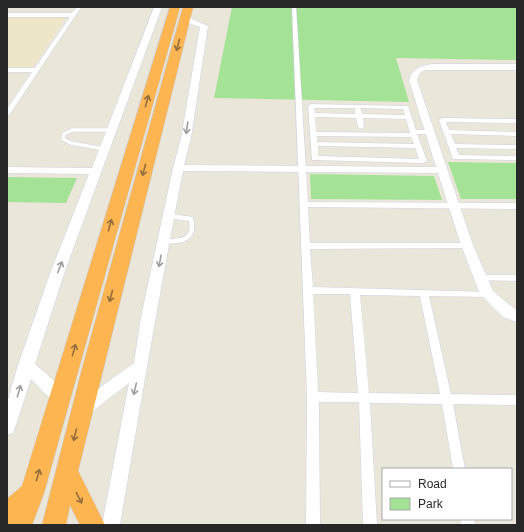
<svg xmlns="http://www.w3.org/2000/svg" width="524" height="532" font-family="Arial,sans-serif">
	<style>
		.education { fill: #ede6c9 }
		.green { fill: #a4e296 }
		.lines { fill: none; stroke-linecap: round; stroke-linejoin: round }
		.lane-far1-casing { stroke: #cfd0e1; stroke-width: 4.5 }
		.lane-casing { stroke: #cfd0e1; stroke-width: 5.5 }
		.street-casing { stroke: #cfd0e1; stroke-width: 1 }
		.secondary-casing { stroke: #cfd0e1; stroke-width: 1 }
		.highway-casing { stroke: #c7c7c7; stroke-width: 1 }
		.lane-far1 { stroke: #fff; stroke-width: 3.5 }
		.lane { stroke: #fff; stroke-width: 4.5 }
		.street { fill: #fff; fill-rule: evenodd }
		.secondary { fill: #fff; fill-rule: evenodd }
		.highway { fill: #fdb552; fill-rule: evenodd }
		.oneway { stroke: #926e3d }
		.oneway2 { stroke: #9e9e9e }
	</style>
	<rect width="100%" height="100%" fill="#ebe6da"/>
	<polygon class="education" points="7,17 66,17 33,67 7,67"/>
	<g class="green">
		<polygon points="232,7 517,7 517,60 396,58 409,102 214,98"/>
		<polygon points="448,162 517,163 517,199 461,199"/>
		<polygon points="310,174 434,176 442,200 311,199"/>
		<polygon points="7,177 77,178 66,203 7,202"/>
	</g>
	<g class="lines">
		<g class="lane-far1-casing">
			<polyline id="lane-far1" points="104,149 71,143 63,139 64,134 72,130 111,130"/>
		</g>
		<g class="lane-casing">
			<path id="lane" d="M 164,241 C 181,242 196,240 191,219 L 169,216"/>
		</g>
		<g class="street-casing">
			<g id="street">
				<polygon points="77,7 81,7 10,114 7,116 7,109 32,72 7,72 7,68 35,68 70,17 7,17 7,13 72,13"/>
				<path d="M 292,7 L 296,7 L 308,202 L 517,203 L 517,209 L 308,207 L 310,243 L 470,243 L 471,245 L 470,247 L 467,248 L 310,249 L 313,287 L 490,292 L 492,294 L 490,296 L 487,297 L 429,296 L 451,394 L 517,395 L 517,405 L 453,404 L 465,469 L 453,469 L 442,404 L 370,403 L 377,525 L 363,525 L 359,402 L 319,402 L 320,525 L 306,525 L 307,397 ZM 313,294 L 350,294 L 358,393 L 318,392 ZM 360,295 L 420,296 L 440,394 L 369,393 Z"/>
				<path d="M 311,104 L 408,106 L 416,130 L 430,130 L 433,132 L 430,134 L 417,134 L 427,161 L 423,163 L 312,160 L 308,106 ZM 314,108 L 356,108 L 355,110 L 355,114 L 315,113 ZM 360,108 L 403,109 L 405,115 L 362,114 ZM 315,117 L 356,118 L 358,127 L 361,129 L 364,127 L 363,118 L 406,119 L 410,133 L 316,132 ZM 317,136 L 411,137 L 414,144 L 317,142 ZM 318,146 L 415,148 L 419,159 L 318,156 Z"/>
				<polygon points="442,118 517,119 517,123 446,122 449,130 517,132 517,136 451,134 455,144 517,145 517,149 456,148 459,155 517,156 517,160 453,159 439,120"/>
				<polygon points="479,275 517,275 517,281 476,280 474,278 476,276"/>
				<polygon points="460,519 474,519 475,525 461,525"/>
			</g>
		</g>
		<g class="secondary-casing">
			<g id="secondary">
				<path d="M 154,7 L 162,7 L 65,271 L 35,364 L 66,391 L 68,396 L 66,401 C 52,406 40,387 31,379 L 15,428 L 13,433 L 7,435 L 7,403 L 18,365 L 51,271 L 89,174 L 7,173 L 7,167 L 92,168 Z"/>
				<path d="M 182,17 L 188,17 L 208,26 L 191,138 L 184,165 L 436,167 L 409,80 C 413,68 420,66 432,64 L 517,64 L 517,70 L 425,70 L 420,73 L 417,80 L 473,245 L 493,291 L 517,311 L 517,322 L 503,317 L 480,294 L 461,245 L 438,173 L 183,171 C 160,289 140,407 120,525 L 102,525 L 129,383 L 89,414 L 83,416 L 77,414 L 75,409 L 77,404 L 134,363 L 141,317 L 173,168 L 181,138 L 200,27 L 182,21 Z"/>
			</g>
		</g>
		<g class="highway-casing">
			<g id="highway">
				<polygon points="170,7 180,7 44,493 32,525 7,525 7,499 22,486"/>
				<polygon points="183,7 193,7 78,471 105,525 80,525 70,505 66,525 42,525 82,369"/>
			</g>
		</g>
		<use href="#lane-far1" class="lane-far1"/>
		<use href="#lane" class="lane"/>
		<use href="#street" class="street"/>
		<use href="#secondary" class="secondary"/>
		<use href="#highway" class="highway"/>
	</g>
	<defs><path id="oneway-shaft" d="M-6 0H5M1.5-3L5.5 0L1.5 3" fill="none" stroke-width="1.6" stroke-linecap="round" stroke-linejoin="round"/></defs>
	<g class="oneway">
		<use href="#oneway-shaft" transform="translate(178 45) rotate(105)"/>
		<use href="#oneway-shaft" transform="translate(147 101) rotate(-74)"/>
		<use href="#oneway-shaft" transform="translate(144 170) rotate(105)"/>
		<use href="#oneway-shaft" transform="translate(110 225) rotate(-74)"/>
		<use href="#oneway-shaft" transform="translate(111 296) rotate(105)"/>
		<use href="#oneway-shaft" transform="translate(74 350) rotate(-74)"/>
		<use href="#oneway-shaft" transform="translate(75 435) rotate(104)"/>
		<use href="#oneway-shaft" transform="translate(38 475) rotate(-74)"/>
		<use href="#oneway-shaft" transform="translate(79 498) rotate(63)"/>
	</g>
	<g class="oneway2">
		<use href="#oneway-shaft" transform="translate(187 128) rotate(98)"/>
		<use href="#oneway-shaft" transform="translate(160 261) rotate(101)"/>
		<use href="#oneway-shaft" transform="translate(60 267) rotate(-68)"/>
		<use href="#oneway-shaft" transform="translate(135 389) rotate(103)"/>
		<use href="#oneway-shaft" transform="translate(19 391) rotate(-74)"/>
	</g>
	<rect width="524" height="532" fill="none" stroke="#282828" stroke-width="16"/>
	<rect x="382" y="468" width="130" height="52" fill="#ffffff" stroke="#a9a9a9"/>
	<rect x="390" y="481" width="20" height="6" fill="#ffffff" stroke="#a9a9a9"/>
	<text x="418" y="488" font-size="12" fill="#282828">Road</text>
	<rect x="390" y="498" width="20" height="12" fill="#a4e296" stroke="#a9a9a9"/>
	<text x="418" y="508" font-size="12" fill="#282828">Park</text>
</svg>
